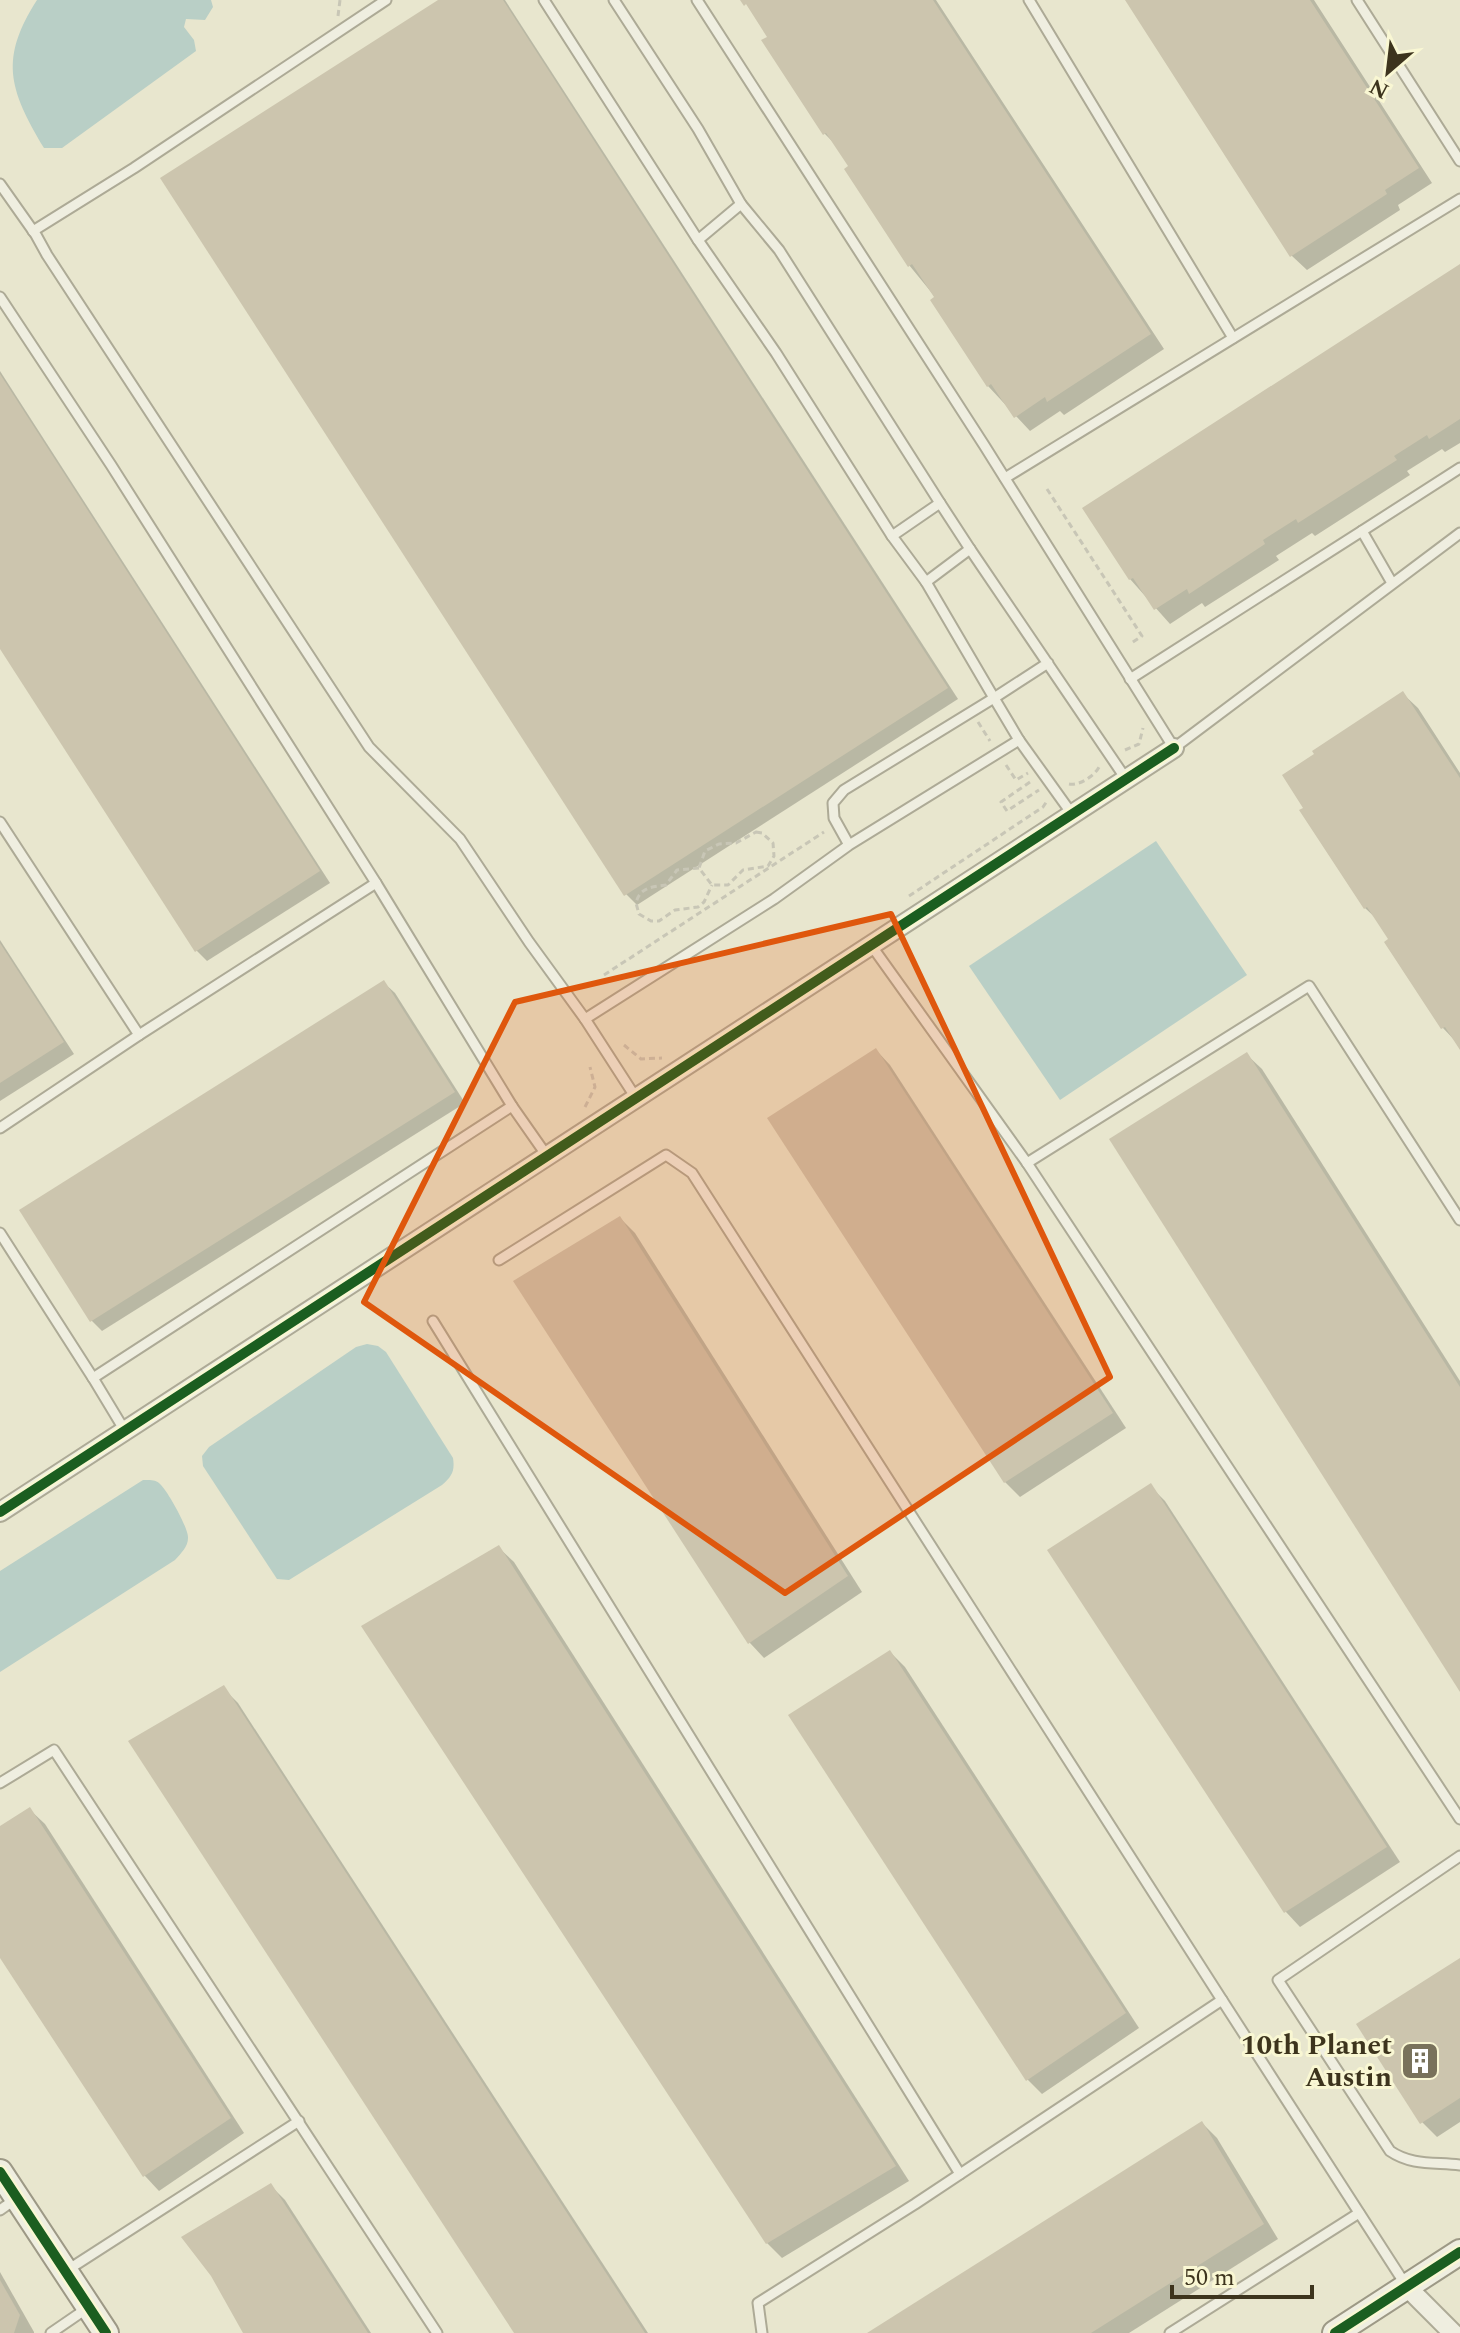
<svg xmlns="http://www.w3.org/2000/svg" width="1460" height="2333" font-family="Spectral,serif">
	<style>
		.water { fill: #b9cfc6 }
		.shadow { fill: #0003 }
		.building { fill: #ccc5ae }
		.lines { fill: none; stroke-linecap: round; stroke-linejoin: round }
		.lane-casing { stroke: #adaa96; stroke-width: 13 }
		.street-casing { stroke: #adaa96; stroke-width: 22 }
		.secondary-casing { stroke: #9d9986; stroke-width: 28 }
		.path { stroke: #c8c6b6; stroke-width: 3; stroke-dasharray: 6 4; stroke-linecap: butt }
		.lane { stroke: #efeee0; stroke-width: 9 }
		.street { stroke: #efeee0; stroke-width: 18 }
		.secondary { stroke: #efeee0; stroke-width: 24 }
		.cycleway-casing { stroke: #f9f7d3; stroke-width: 15 }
		.cycleway { stroke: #1b5e20; stroke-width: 10 }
		.marked { fill: #df570d; fill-opacity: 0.2; stroke: #df570d; stroke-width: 6; stroke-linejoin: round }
		.labels { text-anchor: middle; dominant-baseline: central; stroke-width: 6; stroke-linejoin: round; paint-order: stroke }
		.poi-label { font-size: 28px; font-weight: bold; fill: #3d341d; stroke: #f9f7d3; text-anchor: end }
	</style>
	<rect width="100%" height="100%" fill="#e8e6ce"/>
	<g class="water">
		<path d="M 37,0 L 211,0 L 213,7 L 205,20 L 186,19 L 184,27 L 194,40 L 196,51 L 62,148 L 44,148 C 8,88 0,58 37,0 Z"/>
		<polygon points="1156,841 1247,975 1060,1100 969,966"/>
		<path d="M 367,1344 L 378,1346 L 386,1352 L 453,1458 C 455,1471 452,1476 442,1485 L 289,1580 L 277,1579 L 203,1466 L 202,1456 L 209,1447 L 356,1347 Z"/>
		<path d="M 143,1480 C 150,1480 156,1479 161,1485 C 168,1492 189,1529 188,1538 C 188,1547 181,1553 175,1560 L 0,1672 L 0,1571 Z"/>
	</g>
	<g class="shadow">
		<polygon points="442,0 505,0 958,699 637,905 626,894"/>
		<polygon points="744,0 936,0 1164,349 1064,415 1060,411 1030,431 988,386 933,300 936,298 909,265 851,167 837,146 825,134 764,41 770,37"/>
		<polygon points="1127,0 1314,0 1432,183 1398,205 1400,210 1307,270 1292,256"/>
		<polygon points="1460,266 1460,443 1445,452 1442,449 1407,471 1410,475 1315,536 1312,533 1276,556 1279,560 1205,607 1202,603 1170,624 1130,579"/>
		<polygon points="0,371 330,883 207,961 197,951 0,646"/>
		<polygon points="1403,694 1418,708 1460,773 1460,1046 1443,1028 1391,940 1379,921 1365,908"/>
		<polygon points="0,940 74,1054 0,1101"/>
		<polygon points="384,983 395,993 465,1103 102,1331 91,1320"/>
		<polygon points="876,1050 890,1065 1126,1428 1020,1497 1005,1482"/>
		<polygon points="1247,1055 1262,1069 1460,1381 1460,1688"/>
		<polygon points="620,1218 635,1233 862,1592 764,1658 750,1643 515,1282"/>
		<polygon points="1150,1486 1165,1501 1400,1862 1300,1927 1286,1912 1050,1550"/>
		<polygon points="499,1548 514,1562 909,2181 782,2258 767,2243"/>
		<polygon points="890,1652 905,1667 1139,2028 1042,2094 1027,2079"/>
		<polygon points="223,1688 238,1703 648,2333 517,2333"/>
		<polygon points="30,1810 45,1824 244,2133 159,2191 145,2176 0,1955 0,1828"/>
		<polygon points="1460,1960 1460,2122 1437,2137 1422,2122"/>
		<polygon points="1202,2123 1217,2138 1278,2239 1129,2333 870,2333"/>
		<polygon points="270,2185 285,2200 371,2333 245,2333"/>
		<polygon points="0,2272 34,2332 34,2333 0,2333"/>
	</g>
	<g class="building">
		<polygon points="438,0 503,0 948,688 624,896 160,178"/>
		<polygon points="740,0 933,0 1151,334 1047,402 1045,397 1014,418 991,384 987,387 930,300 934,297 912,264 908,267 844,169 848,166 826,133 823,135 761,40 767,37 746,4 744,6"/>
		<polygon points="1125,0 1310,0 1419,168 1385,190 1387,194 1290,257"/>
		<polygon points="1460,264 1460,419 1429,439 1427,435 1394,456 1397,460 1298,523 1296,519 1263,540 1265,544 1189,594 1187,589 1154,610 1133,578 1129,580 1082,508"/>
		<polygon points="0,374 320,871 195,952 0,649"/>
		<polygon points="1403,691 1460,778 1460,1050 1445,1027 1441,1029 1384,942 1388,939 1367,907 1364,909 1299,810 1303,808 1282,775 1314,754 1312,751"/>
		<polygon points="0,943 64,1042 0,1083"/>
		<polygon points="384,980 455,1092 90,1322 19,1210"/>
		<polygon points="876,1048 1113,1413 1004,1483 767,1118"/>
		<polygon points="1247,1052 1460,1387 1460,1692 1109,1139"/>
		<polygon points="620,1216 848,1576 748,1644 513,1281"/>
		<polygon points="1151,1483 1387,1847 1284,1913 1047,1550"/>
		<polygon points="499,1545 896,2166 766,2244 361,1626"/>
		<polygon points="890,1650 1126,2013 1026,2081 788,1715"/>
		<polygon points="224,1685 645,2333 514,2333 128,1741"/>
		<polygon points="30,1807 231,2118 143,2177 0,1958 0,1826"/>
		<polygon points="1460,1958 1460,2098 1420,2124 1356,2024"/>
		<polygon points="1202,2121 1264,2224 1091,2333 867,2333"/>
		<polygon points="271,2183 368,2333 243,2333 211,2276 181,2237"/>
		<polygon points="0,2280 20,2315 14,2333 0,2333"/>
	</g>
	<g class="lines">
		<g class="lane-casing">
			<g id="lane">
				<polyline points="544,0 698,240"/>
				<polyline points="614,0 698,129 741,204"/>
				<polyline points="697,0 984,445 1174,748 1460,533"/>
				<polyline points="1029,0 1233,338"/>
				<polyline points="1357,0 1460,161"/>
				<polyline points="0,184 36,235 47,255 369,747 460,839 529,942 585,1019 636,1098"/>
				<polyline points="33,231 134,168 386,0"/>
				<polyline points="0,297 111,465 376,883"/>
				<polyline points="1005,478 1460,199"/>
				<polyline points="1362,531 1460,468"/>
				<polyline points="892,536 776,353 698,240 741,204 779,250 940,503"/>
				<polyline points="926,582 892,536 940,503 970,549"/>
				<polyline points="1048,663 994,698 926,582 970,549 1126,779"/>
				<polyline points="1130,679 1362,531 1392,583"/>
				<polyline points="1019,740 1072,814"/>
				<polyline points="0,822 139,1035"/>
				<polyline points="871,945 1027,1163 1460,1819"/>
				<polyline points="585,1019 774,899 849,845 1019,740 994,698 844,790 833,803 834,818 849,845"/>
				<polyline points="0,1128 139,1035 376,883 512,1106"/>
				<polyline points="1027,1163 1309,986 1460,1220"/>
				<polyline points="0,1233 93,1378"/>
				<polyline points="499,1260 666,1155 692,1173 1222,2000"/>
				<polyline points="433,1321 960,2174"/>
				<polyline points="125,1431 93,1378 512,1106 547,1156"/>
				<polyline points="0,1783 54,1750 437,2333"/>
				<path d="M 1460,1856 L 1278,1980 L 1390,2151 C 1412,2166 1435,2162 1460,2165"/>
				<polyline points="0,2210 17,2198"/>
				<polyline points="66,2271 299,2121"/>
				<polyline points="51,2333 86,2309"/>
				<polyline points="762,2333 758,2303 915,2204 1222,2000 1407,2287"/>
				<polyline points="1170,2333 1359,2213"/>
			</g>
		</g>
		<g class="street-casing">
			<g id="street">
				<polyline points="0,1512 1174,748"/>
				<polyline points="1407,2287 1453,2333"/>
			</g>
		</g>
		<g class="secondary-casing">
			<g id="secondary">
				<polyline points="0,2172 106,2333"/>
				<polyline points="1335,2333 1460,2252"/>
			</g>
		</g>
		<g class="path">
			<polyline points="338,16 340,0"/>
			<polyline points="1047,489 1142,636 1130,644"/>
			<polyline points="978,722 990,741"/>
			<polyline points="1125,750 1139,744 1143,728"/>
			<polyline points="1006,765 1016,780 1028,773"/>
			<polyline points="1030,782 1001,802 1007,811 1039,790"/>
			<path d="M 1069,784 C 1080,786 1096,775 1100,765"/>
			<polygon points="756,832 762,833 773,843 774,856 768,866 743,870 728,885 712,885 699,868 705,851 719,844 736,843"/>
			<path d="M 699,868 L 677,870 L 666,885 C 652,887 640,887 636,903 L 639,914 L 651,921 L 659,921 L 675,910 L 698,907 L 704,902 L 712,885"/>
			<polyline points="909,896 1043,807 1047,801"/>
			<polyline points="604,975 824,832"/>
			<polyline points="624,1045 641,1059 662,1058"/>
			<polyline points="585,1107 595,1087 590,1067"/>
		</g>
		<use href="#lane" class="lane"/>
		<use href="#street" class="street"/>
		<use href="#secondary" class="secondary"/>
		<g class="cycleway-casing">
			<g id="cycleway">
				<polyline points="0,1512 1174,748"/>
				<polyline points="0,2172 106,2333"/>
				<polyline points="1335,2333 1460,2252"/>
			</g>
		</g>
		<use href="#cycleway" class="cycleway"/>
	</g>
	<path class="marked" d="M 891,914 L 1110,1377 L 785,1593 L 364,1302 L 515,1002 Z"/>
	<defs>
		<g id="building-square" transform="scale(2)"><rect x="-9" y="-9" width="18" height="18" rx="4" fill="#79725b" stroke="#f9f7d3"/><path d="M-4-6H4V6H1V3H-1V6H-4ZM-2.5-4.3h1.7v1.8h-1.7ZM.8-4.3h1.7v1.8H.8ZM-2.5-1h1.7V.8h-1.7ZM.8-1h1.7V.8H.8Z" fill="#fff"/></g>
	</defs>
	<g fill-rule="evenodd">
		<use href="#building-square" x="1420" y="2061"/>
	</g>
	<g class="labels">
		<g class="poi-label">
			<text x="1392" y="2045">10th Planet<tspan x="1392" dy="32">Austin</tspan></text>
		</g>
	</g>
	<g transform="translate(1388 72) rotate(208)" stroke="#f9f7d3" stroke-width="6" paint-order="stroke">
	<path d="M0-6L14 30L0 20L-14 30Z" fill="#3d341d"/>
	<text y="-12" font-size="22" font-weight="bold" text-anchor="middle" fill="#3d341d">N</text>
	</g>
	<path d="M1172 2285v12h140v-12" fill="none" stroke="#3d341d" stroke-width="4"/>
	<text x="1184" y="2285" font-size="24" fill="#3d341d" stroke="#f9f7d3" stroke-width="6" paint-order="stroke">50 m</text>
</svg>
